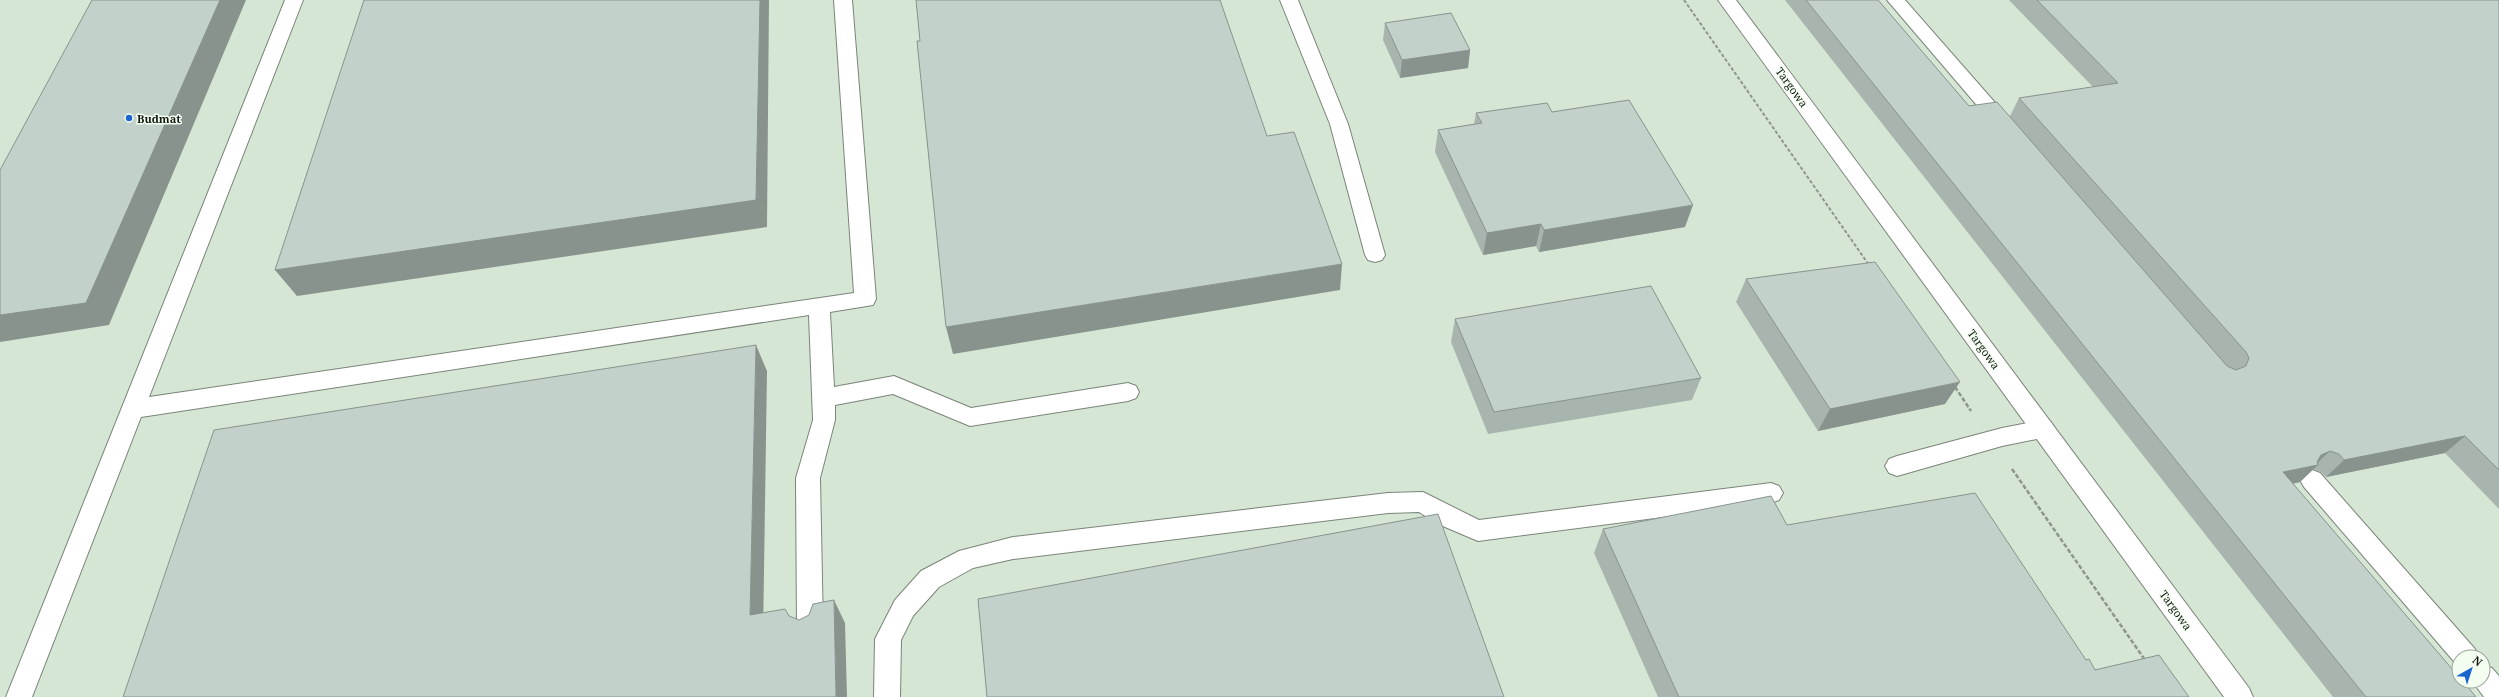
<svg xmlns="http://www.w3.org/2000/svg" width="2499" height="697" font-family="'Noto Serif',serif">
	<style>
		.built { fill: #d6e6d4; fill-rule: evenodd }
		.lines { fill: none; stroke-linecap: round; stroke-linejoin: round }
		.lane-casing { stroke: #7a8479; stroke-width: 2 }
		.secondary-casing { stroke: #7a8479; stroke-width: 2 }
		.path-far1 { stroke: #8e968d; stroke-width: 2; stroke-dasharray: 3.5 2; stroke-linecap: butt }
		.path { stroke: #8e968d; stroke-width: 2.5; stroke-dasharray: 4.5 2; stroke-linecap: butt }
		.lane { fill: #fff; fill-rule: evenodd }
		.secondary { fill: #fff; fill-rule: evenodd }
		.wall { fill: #a7b5ae }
		.shaded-wall { fill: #88938d }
		.building { fill: #c2d2ca; stroke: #88938d }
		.poi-dot { fill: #1a65d0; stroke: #f3fef1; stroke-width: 1.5 }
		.labels { text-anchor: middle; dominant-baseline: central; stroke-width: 3; stroke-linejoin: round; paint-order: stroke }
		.street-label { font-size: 11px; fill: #151915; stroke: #f3fef1 }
		.poi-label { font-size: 11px; font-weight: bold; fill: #151915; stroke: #f3fef1; text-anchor: start }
	</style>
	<rect width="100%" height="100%" fill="#e6f1e4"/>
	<path class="built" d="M 0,0 L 2499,0 L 2499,697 L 0,697 ZM 2459,657 L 2483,657 L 2483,681 L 2459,681 Z"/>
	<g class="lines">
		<g class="lane-casing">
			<g id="lane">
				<polygon points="285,0 303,0 149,397 854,293 834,0 852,0 876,299 873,305 830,312 834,387 894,376 971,408 1128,383 1136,386 1139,392 1136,398 1128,401 970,426 893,394 835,405 835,420 820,478 823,629 819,637 810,641 801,637 797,629 796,478 813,420 809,315 141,417 32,697 6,697"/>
				<polygon points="1280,0 1298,0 1348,124 1385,255 1382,260 1375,262 1368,260 1365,255 1330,124"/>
				<polygon points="1887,0 1905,0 2012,122 2014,126 2012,130 2005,132 1998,130"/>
				<polygon points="2043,420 2051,422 2055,429 2051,436 2002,446 1897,476 1889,473 1885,466 1889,459 1897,456 2002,428"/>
				<polygon points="2312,470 2320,473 2475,649 2479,657 2459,657 2459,666 2457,665 2304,487 2300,480 2304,473"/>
				<polygon points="1771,483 1779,486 1783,493 1779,500 1771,503 1478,541 1438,524 1419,512 1388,513 1013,559 973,568 939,587 913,616 901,640 900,697 874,697 875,639 895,600 921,571 959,551 1013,537 1388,493 1423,492 1479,520"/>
				<polygon points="2483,665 2492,668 2499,676 2499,697 2484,697 2472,681 2483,681"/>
			</g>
		</g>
		<g class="secondary-casing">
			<polygon id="secondary" points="1718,0 1736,0 2249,688 2253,697 2224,697"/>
		</g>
		<polyline class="path-far1" points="1684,0 1869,265"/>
		<g class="path">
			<polyline points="1955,387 1971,411"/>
			<polyline points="2012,469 2145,660"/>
		</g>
		<use href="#lane" class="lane"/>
		<use href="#secondary" class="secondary"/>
	</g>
	<g class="wall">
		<polygon points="1785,0 1878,0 1969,106 2010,116 2019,98 2093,87 2009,0 2499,0 2499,509 2445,453 2326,477 2321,472 2313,469 2300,482 2293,484 2476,697 2333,697"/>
		<polygon points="1385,23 1470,50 1468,68 1400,78 1383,40"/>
		<polygon points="1552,112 1685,227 1539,252 1536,246 1483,255 1435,152 1438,130 1474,124 1476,113"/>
		<polygon points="1746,279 1945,404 1818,431 1736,302"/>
		<polygon points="1455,319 1701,378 1692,400 1488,434 1451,342"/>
		<polygon points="1787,525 2086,660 2095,670 2189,697 1658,697 1594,553 1603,529"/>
	</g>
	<g class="shaded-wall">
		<polygon points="220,0 246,0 109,325 0,342 0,315"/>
		<polygon points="760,0 769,0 767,227 297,296 275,270"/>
		<polygon points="1470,50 1468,68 1400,78 1402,60"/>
		<polygon points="1693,205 1685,227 1539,252 1544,230"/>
		<polygon points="1541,224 1536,246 1483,255 1487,233"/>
		<polygon points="1342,264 1340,290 953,354 946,327"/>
		<polygon points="756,345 767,371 763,638 750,615"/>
		<polygon points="1960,382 1945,404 1818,431 1830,409"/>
		<polygon points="2465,436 2445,453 2326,477 2344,460"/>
		<polygon points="2330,451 2314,466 2318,465 2300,482 2266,489 2283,472"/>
		<polygon points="834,600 845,623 847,697 836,697"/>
	</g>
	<g class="building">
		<polygon points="92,0 220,0 86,303 0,315 0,170"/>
		<polygon points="364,0 760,0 756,200 275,270"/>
		<polygon points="916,0 1220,0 1267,136 1294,132 1342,264 946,327 917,41 920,41"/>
		<polygon points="1806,0 1878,0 1969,106 1997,102 2227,366 2236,370 2246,366 2249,358 2246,352 2019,98 2118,83 2037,0 2499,0 2499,470 2465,436 2344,460 2339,454 2330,451 2321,455 2317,462 2318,465 2283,472 2459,677 2459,681 2463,681 2476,697 2366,697"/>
		<polygon points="1451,13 1470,50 1402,60 1385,23"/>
		<polygon points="1629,100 1693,205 1544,230 1541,224 1487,233 1438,130 1482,123 1476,113 1547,103 1552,112"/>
		<polygon points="1875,262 1960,382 1830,409 1746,279"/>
		<polygon points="1651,286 1701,378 1494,412 1455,319"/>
		<polygon points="756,345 750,615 785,609 789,616 799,620 809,615 813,604 834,600 836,697 123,697 214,430"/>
		<polygon points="1975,493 2086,660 2089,659 2095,670 2159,655 2189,697 1679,697 1603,529 1771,496 1787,525"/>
		<polygon points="1438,514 1504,697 987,697 978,599"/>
	</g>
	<circle class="poi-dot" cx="129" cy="118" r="4"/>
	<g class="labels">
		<g class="street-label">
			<text transform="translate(1792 87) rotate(54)">Targowa</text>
			<text transform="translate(1984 349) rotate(54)">Targowa</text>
			<text transform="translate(2176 610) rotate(54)">Targowa</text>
		</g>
		<g class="poi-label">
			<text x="137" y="118">Budmat</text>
		</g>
	</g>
	<g transform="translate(2471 669) rotate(39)"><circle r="19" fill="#f3fef1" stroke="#9aa299"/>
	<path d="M0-3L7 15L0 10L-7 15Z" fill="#1a65d0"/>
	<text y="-6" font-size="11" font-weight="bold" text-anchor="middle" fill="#151915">N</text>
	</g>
</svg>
